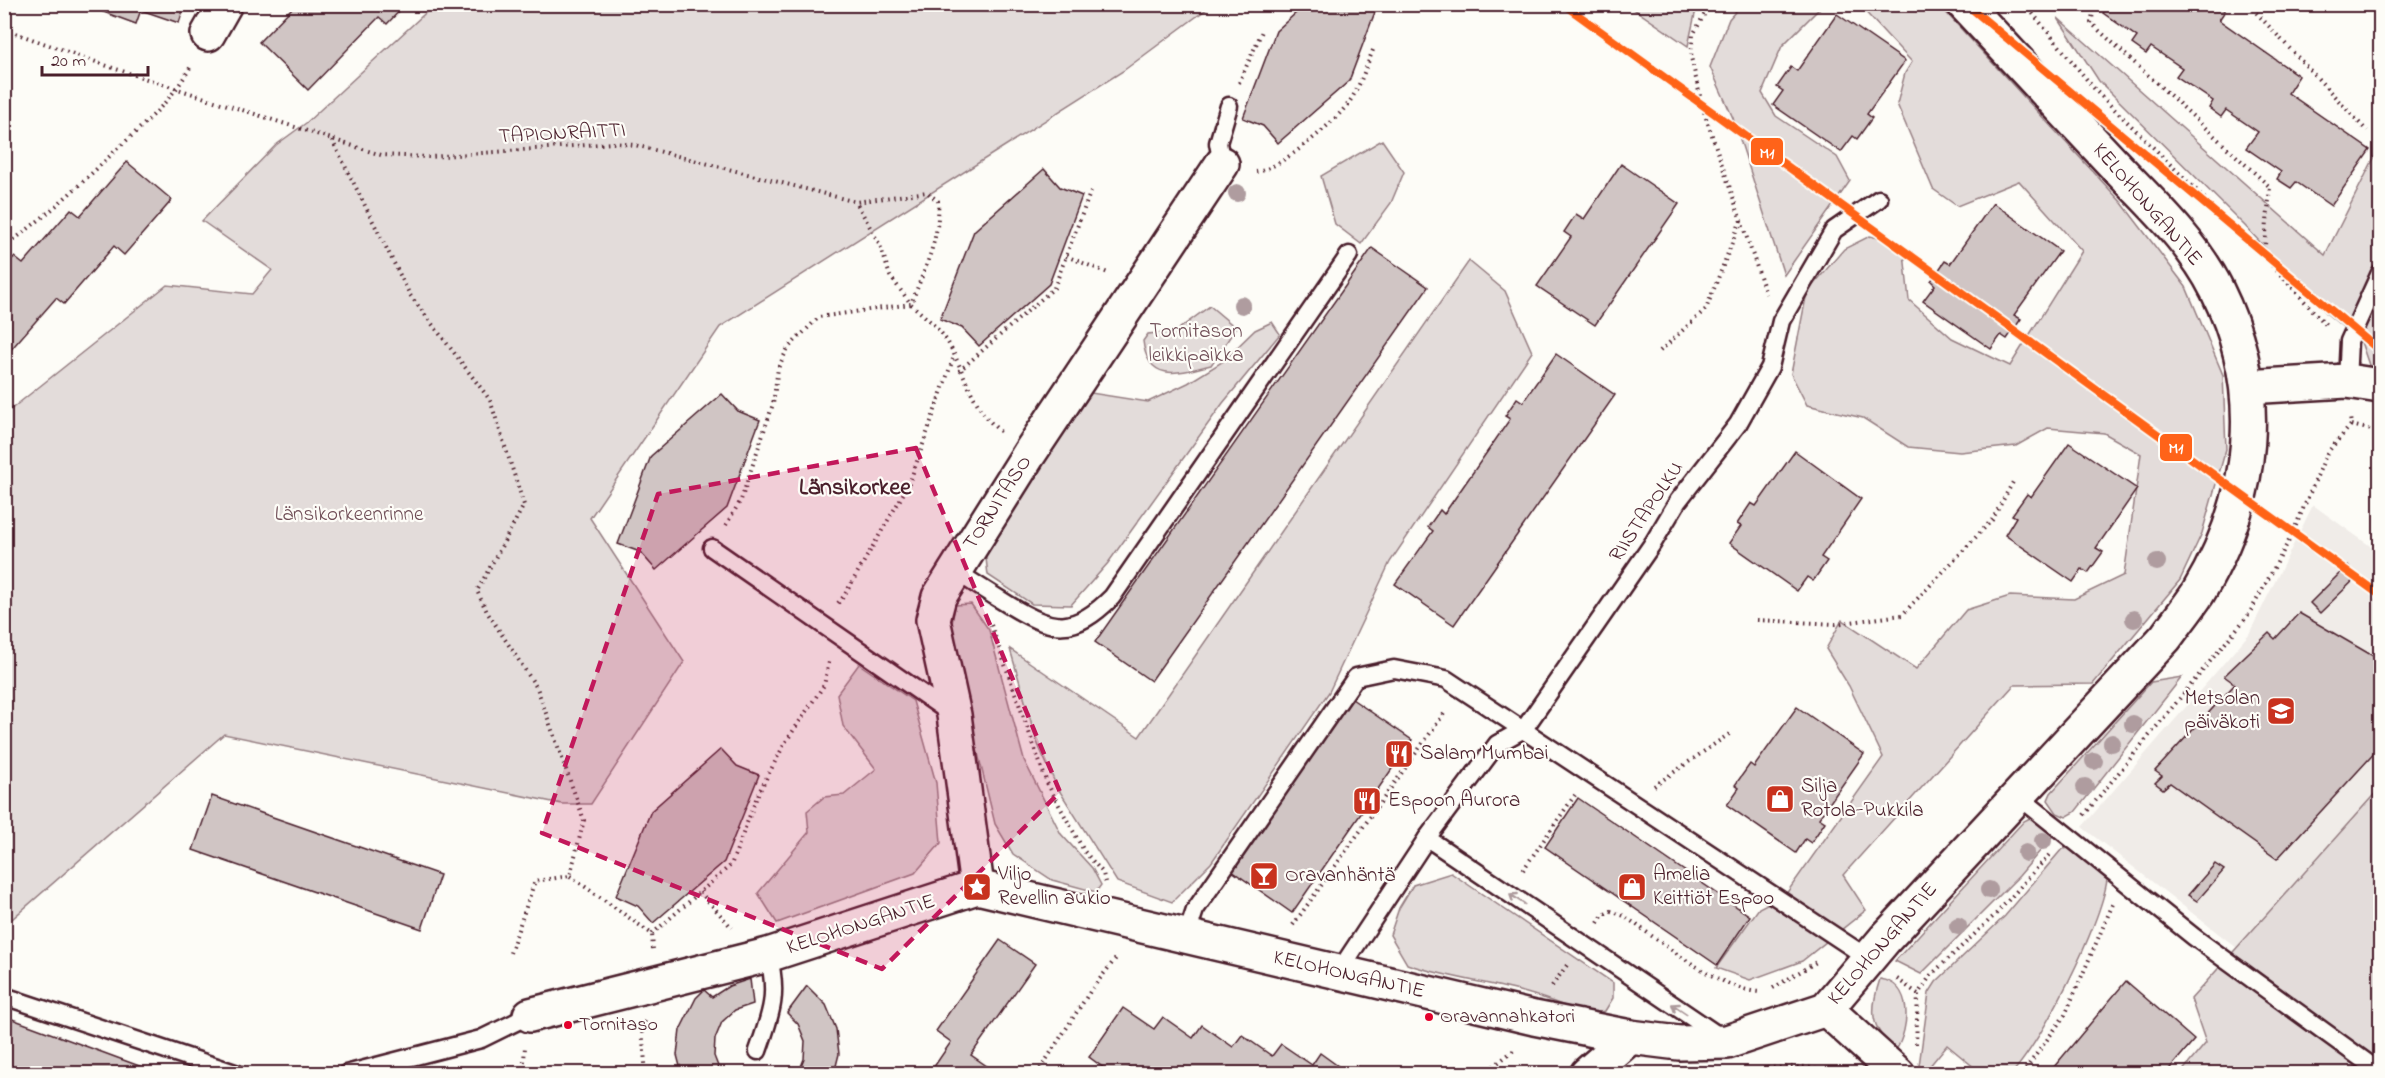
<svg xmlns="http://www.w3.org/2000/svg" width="2385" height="1078" font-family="'Indie Flower',sans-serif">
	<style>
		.built { fill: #f0ece8 }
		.green { fill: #e3dcda; stroke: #967e82; stroke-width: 1.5 }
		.building { fill: #d0c5c4; stroke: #4a1f2b; stroke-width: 1.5 }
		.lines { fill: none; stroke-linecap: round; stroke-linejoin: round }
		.service-casing { stroke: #4a1f2b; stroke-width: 21 }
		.minor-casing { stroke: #4a1f2b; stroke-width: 38 }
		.path { stroke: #4a1f2b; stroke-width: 4; stroke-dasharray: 1.5 4.5; stroke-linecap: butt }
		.service { stroke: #fdfcf7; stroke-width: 16 }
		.minor { stroke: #fdfcf7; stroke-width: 33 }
		.metro-1-casing { stroke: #fdfcf7; stroke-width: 12 }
		.metro-1 { stroke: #ff6319; stroke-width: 8 }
		.tree { fill: #af9c9f }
		.oneway { stroke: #ac999b }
		.marked { fill: #c2185b; fill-opacity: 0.2; stroke: #c2185b; stroke-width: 4.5; stroke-dasharray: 12 8; stroke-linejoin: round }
		.bus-dot { fill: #e4002b; stroke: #fdfcf7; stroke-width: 2 }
		.labels { text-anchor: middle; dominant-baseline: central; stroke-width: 4.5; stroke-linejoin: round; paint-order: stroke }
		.bus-label { font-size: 20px; fill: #4a1f2b; stroke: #fdfcf7; text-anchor: start }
		.street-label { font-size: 21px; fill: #4a1f2b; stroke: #fdfcf7 }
		.park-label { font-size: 21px; fill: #704e57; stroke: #fdfcf7 }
		.poi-label { font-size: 21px; fill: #4a1f2b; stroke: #fdfcf7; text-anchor: start }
		.quarter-label { font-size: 24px; font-weight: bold; fill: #4a1f2b; stroke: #fdfcf7 }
		.line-badge { stroke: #fdfcf7; stroke-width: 2 }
		.badge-label { font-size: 16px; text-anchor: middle; font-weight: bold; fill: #fff }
	</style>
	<rect width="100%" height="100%" fill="#fdfcf7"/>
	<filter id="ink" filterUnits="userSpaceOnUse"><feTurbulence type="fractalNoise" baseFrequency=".0167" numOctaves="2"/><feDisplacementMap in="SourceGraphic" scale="12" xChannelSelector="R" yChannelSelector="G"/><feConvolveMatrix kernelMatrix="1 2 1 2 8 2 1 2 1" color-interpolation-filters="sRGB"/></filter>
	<g filter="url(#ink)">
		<polygon class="built" points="2313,505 2380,553 2380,788 2237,948 2082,827 2249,634"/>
		<g class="green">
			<polygon points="434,5 1212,5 1123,71 720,327 590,518 684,662 591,804 562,804 224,734 5,925 5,414 167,285 252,294 272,270 202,221 276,145 306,123"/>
			<polygon points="1631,5 1697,5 1688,46 1631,7"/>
			<polygon points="1741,5 1823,5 1782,46 1762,93 1776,116 1837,157 1850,181 1784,275 1733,118 1710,67 1729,19"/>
			<polygon points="1859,5 1939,5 2122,203 2186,287 2223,375 2226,449 2202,533 2180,580 2093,684 2014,685 1843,875 1866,910 1802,961 1750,980 1716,968 1759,908 1786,894 1883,757 1849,686 1826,649 1842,620 1916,669 1966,610 2010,596 2074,599 2124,575 2141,454 2104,433 2048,428 2016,446 1960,452 1908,447 1863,418 1807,405 1791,374 1807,292 1844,249 1870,236 1903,244 1909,300 1952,338 2010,366 2082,251 2019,181 1957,206 1933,189 1897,104 1905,73 1912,62"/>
			<polygon points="2058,18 2325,255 2380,146 2380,368 2370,368 2361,342 2327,314 2245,226 2099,81"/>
			<polygon points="1382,140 1404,172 1391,203 1361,244 1335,224 1321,176"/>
			<polygon points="1469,261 1505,291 1532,352 1390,562 1329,692 1211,863 1172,902 1117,882 1057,787 1037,742 1010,649 1139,737"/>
			<path d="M 1210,306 L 1236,328 L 1211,365 C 1180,373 1148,384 1143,341 L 1148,334 L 1176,331 Z"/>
			<polygon points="1272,322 1280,334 1223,403 1108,563 1071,605 1032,604 988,575 985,550 1091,393 1148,402 1188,383 1222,362 1255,330"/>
			<polygon points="971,604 989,630 1024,760 1061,834 1092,868 1101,885 1096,892 1052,880 1013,854 995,824 950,637 955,605"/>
			<polygon points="859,664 913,701 936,783 941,843 915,873 777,923 758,893 809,832 807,811 824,797 844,795 876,769 843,726 837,694"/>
			<polygon points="2182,677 2075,812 2066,817 2057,813 2048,800 2051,793 2151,682"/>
			<polygon points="2380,788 2380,1073 2180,1074 2206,1043 2191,999"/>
			<polygon points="2032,817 2052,833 2052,837 2019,876 1921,974 1895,961 2024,821"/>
			<path d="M 2071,848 L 2107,880 C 2101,924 2043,1040 2012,1073 L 1981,1073 L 1947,1045 L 1924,1073 L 1918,1073 L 1929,993 L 1936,982 L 2005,916 L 2062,849 Z"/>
			<path d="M 1451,873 L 1613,983 L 1613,998 L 1605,1011 C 1581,1017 1554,1000 1530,994 C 1489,982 1447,978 1407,964 L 1390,935 L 1399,908 L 1413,885 Z"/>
			<path d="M 1880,979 C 1913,983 1910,1028 1896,1050 C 1869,1028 1870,1010 1880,979 Z"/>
		</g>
		<g class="building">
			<polygon points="82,4 143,4 136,24"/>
			<polygon points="143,4 185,4 179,23 141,10"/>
			<polygon points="296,4 406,4 387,24 379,17 308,90 259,42"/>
			<polygon points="1306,4 1378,4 1349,81 1278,143 1263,126 1243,118 1276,31"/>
			<polygon points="2109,4 2216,4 2225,11 2219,20 2299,76 2288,93 2370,150 2331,206 2296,182 2291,188 2277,179 2281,172 2246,148 2258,132 2226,110 2221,117 2209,108 2213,101 2176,76 2182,68 2151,47 2146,54 2132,44 2137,37 2103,13"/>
			<polygon points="1837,14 1905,61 1867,114 1872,118 1857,139 1853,136 1841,152 1773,105 1783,91 1777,87 1791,67 1797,71"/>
			<polygon points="127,162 172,200 124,255 114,246 64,304 56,298 8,353 4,349 4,267 14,257 23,264 71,209 80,216"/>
			<polygon points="1621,164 1679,204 1595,325 1537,286 1571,237 1564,232 1576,214 1584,219"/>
			<polygon points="1044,169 1060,187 1082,196 1049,284 979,346 962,328 940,319 974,231"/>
			<polygon points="1993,203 2060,251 2014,315 2021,319 2007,339 2001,335 1991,349 1923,301 1935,285 1931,281 1945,261 1950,264"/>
			<polygon points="1372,248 1428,287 1151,681 1095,642"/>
			<polygon points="1556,354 1615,395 1454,625 1395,584 1433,531 1428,527 1440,510 1444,514 1510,419 1505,416 1517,398 1523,402"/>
			<polygon points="722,394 738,411 760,420 727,508 656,570 640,552 618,544 651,456"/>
			<polygon points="2069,443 2137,489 2096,548 2103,552 2088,573 2082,569 2073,582 2005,535 2016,517 2012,515 2027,494 2031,497"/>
			<polygon points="1795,451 1861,499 1821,557 1827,561 1813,581 1807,577 1797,591 1729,543 1741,526 1737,524 1751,503 1756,506"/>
			<polygon points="2348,565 2358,576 2320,613 2310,603"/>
			<polygon points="2299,613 2380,660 2380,747 2277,859 2170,783 2163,789 2155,783 2162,776 2155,771 2235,684 2224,676 2269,633 2275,639"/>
			<polygon points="1352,699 1412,740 1292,913 1232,871"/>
			<polygon points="1797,707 1864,754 1819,818 1825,822 1811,843 1805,839 1796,853 1727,805 1739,788 1735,785 1750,764 1754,767"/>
			<polygon points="721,749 737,766 759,775 724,862 653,923 638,906 616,896 651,811"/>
			<polygon points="212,796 440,875 422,929 193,850"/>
			<polygon points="1578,798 1750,916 1717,965 1545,847"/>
			<polygon points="2215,864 2224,870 2197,901 2188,895"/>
			<polygon points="1000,940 1035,964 971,1055 994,1071 993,1074 929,1074 951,1042 936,1031"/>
			<polygon points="750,979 753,1004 735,1010 722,1022 715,1039 714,1056 721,1074 682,1074 677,1055 680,1030 696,998 704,990 712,997 729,986"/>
			<polygon points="2126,981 2194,1040 2165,1074 2048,1074"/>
			<polygon points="807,986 826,1005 836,1029 839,1054 834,1074 798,1074 804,1059 805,1041 798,1024 787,1013"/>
			<polygon points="1123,1008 1154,1029 1163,1017 1193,1038 1202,1025 1233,1047 1242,1035 1272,1056 1281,1044 1312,1065 1320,1053 1349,1074 1138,1074 1129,1067 1125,1074 1112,1074 1089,1057"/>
			<polygon points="4,1016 161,1074 4,1074"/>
			<polygon points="1356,1066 1368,1074 1351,1074"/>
		</g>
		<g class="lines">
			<g class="service-casing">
				<g id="service">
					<polyline points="1222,164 1218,143 1229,106"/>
					<polyline points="2347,381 2349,341 2380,273"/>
					<polyline points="712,548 953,715"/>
					<path d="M 954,570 C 972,582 991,594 1009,605 C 1053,632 1074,635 1112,597 L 1349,255"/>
					<polyline points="2017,795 2194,937 2380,1072"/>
					<polyline points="1427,838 1722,1038"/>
					<polyline points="1186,937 1195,910 1356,677 1394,669 1446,679 1868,958"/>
					<polyline points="1338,973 1427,838 1497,744 1524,729 1653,543 1678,501 1738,424 1770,367 1781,321 1834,230 1879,199"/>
					<polyline points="4,996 238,1074"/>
					<path d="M 758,1051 C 771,1014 779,994 768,955"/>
					<polyline points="346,1074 481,1039 530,1015"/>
				</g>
			</g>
			<g class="minor-casing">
				<g id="minor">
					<polyline points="208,34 225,4"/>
					<polyline points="2247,387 2347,381 2380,386"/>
					<polyline points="977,887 954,715 933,620 939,597 1029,454 1222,164"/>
					<polyline points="1826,1009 1898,1074"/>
					<path d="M 530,1015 L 768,955 L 977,887 L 1534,1018 L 1630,1037 L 1679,1043 L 1727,1042 L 1826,1009 L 1885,939 L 2166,637 C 2176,623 2188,608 2198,593 C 2255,498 2267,391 2217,290 C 2192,239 2145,198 2107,157 C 2059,106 2012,55 1964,4"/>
					<polyline points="1587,1074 1630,1037"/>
				</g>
			</g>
			<g class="path">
				<polyline points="1710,4 1693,35 1691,57 1703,109 1766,294"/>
				<polyline points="2025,4 2097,92 2264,257 2328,327"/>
				<polyline points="2095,4 2091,23 2270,187 2264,257"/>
				<polyline points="2248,4 2367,131"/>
				<path d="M 4,29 L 110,67 L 381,155 L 430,157 L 613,143 L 635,145 L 856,202 L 927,192 L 938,201 C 941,237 924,270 911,304 C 923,315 938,327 947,341 C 965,371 972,409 1001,432"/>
				<polyline points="1239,83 1263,29"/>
				<polyline points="332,140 410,295 490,400 524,505 477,591 487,612 537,688 584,820 570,876 535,881 510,953"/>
				<path d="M 1256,172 C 1279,170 1337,121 1350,101 C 1360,86 1366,67 1373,50"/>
				<path d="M 4,247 C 43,219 78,187 113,153 C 142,126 173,100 192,64"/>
				<polyline points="1066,256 1108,273"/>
				<polyline points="1660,351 1706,309 1741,220"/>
				<polyline points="959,371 1054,288 1092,188"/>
				<polyline points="2351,425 2380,432"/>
				<polyline points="726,525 741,500 773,404 778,368 788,348 819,317 911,304 890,276 880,245 856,202"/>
				<polyline points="838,603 844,596 909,484 953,359"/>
				<polyline points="1757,620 1836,624 1902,615 1992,520 2013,482"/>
				<polyline points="991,625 1047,783 1084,851 1103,873 1105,882"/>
				<polyline points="1654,786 1732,732"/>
				<polyline points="2084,815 2249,614 2291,537 2327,453 2351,425 2350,417"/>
				<polyline points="1523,870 1575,795"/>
				<polyline points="570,876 652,934 653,949"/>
				<polyline points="700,892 732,928"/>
				<path d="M 1598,923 L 1603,915 L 1611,911 L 1624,916 C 1659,940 1720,991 1761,992"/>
				<polyline points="1293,925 1446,711"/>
				<polyline points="652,934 731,865 758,794 785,743 824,685 829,662"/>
				<polyline points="1897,979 1918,994"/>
				<polyline points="1552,986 1567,965"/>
				<polyline points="1773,988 1818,961"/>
				<polyline points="645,1021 642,1029 646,1074"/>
				<polyline points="1916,1044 1918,994 1931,975 1995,915 2049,855"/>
				<polyline points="1767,1068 1807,1067 1835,1074"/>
				<polyline points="523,1074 525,1047"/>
				<polyline points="1037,1074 1091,990 1117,957"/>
				<polyline points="1484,1074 1514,1050"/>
				<polyline points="2022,1074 2065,1015 2113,904"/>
			</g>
			<use href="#service" class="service"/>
			<use href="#minor" class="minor"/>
			<g class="metro-1-casing">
				<g id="metro-1">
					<polyline points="1563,4 2380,595"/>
					<polyline points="1966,4 2380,351"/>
				</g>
			</g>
			<use href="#metro-1" class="metro-1"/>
		</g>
		<g class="tree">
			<circle cx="1237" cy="193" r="9"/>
			<circle cx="1242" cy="305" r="9"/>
			<circle cx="2157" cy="562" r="9"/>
			<circle cx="2134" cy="619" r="9"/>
			<circle cx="2133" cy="724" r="9"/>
			<circle cx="2112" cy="743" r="9"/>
			<circle cx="2094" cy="761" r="9"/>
			<circle cx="2085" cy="787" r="9"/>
			<circle cx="2043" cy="841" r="9"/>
			<circle cx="2026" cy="853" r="9"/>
			<circle cx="1989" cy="890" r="9"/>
			<circle cx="1958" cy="926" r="9"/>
		</g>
		<defs><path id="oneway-shaft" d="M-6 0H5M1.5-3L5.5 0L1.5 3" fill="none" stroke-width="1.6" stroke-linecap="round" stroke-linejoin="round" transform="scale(1.5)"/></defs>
		<g class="oneway">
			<use href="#oneway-shaft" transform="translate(1517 899) rotate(-146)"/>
			<use href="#oneway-shaft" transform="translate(1679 1009) rotate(-146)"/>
		</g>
	</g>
	<path class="marked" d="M 916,448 L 1060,792 L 882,969 L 542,833 L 658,494 Z"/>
	<defs>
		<g id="school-square" transform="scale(1.5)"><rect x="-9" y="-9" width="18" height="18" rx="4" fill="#c8321e" stroke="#fdfcf7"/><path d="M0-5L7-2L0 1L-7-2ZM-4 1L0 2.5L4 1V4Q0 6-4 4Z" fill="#fff"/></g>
		<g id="restaurant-square" transform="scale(1.5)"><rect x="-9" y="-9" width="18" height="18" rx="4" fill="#c8321e" stroke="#fdfcf7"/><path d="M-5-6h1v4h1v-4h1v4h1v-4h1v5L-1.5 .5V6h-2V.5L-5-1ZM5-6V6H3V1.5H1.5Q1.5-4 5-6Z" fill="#fff"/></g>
		<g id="shop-square" transform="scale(1.5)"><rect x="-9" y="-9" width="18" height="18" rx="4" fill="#c8321e" stroke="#fdfcf7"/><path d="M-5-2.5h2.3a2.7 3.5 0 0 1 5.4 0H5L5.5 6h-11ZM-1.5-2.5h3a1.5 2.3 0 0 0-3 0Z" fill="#fff"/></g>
		<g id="bar-square" transform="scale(1.5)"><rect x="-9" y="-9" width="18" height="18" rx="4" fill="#c8321e" stroke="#fdfcf7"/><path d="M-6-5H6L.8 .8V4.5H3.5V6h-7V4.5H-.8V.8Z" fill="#fff"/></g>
		<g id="sight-square" transform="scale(1.5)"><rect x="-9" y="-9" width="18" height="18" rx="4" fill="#c8321e" stroke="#fdfcf7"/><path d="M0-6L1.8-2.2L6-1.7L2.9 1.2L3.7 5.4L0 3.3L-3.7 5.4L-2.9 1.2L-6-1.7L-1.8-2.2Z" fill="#fff"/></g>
	</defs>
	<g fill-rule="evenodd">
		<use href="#school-square" x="2281" y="711"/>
		<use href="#restaurant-square" x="1399" y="754"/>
		<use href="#shop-square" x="1780" y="799"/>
		<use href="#restaurant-square" x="1367" y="801"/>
		<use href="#bar-square" x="1264" y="876"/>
		<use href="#sight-square" x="977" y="887"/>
		<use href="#shop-square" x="1632" y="887"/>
	</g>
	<g class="bus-dot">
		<circle cx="1429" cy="1017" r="5"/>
		<circle cx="568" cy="1025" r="5"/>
	</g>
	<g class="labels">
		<g class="bus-label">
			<text x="1440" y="1017">Oravannahkatori</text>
			<text x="579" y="1025">Tornitaso</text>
		</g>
		<g class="street-label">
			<text transform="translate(562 134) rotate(-3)">TAPIONRAITTI</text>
			<text transform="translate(2147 205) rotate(49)">KELOHONGANTIE</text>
			<text transform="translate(998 503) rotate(-57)">TORNITASO</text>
			<text transform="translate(1647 512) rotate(-56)">RIISTAPOLKU</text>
			<text transform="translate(861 925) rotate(-18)">KELOHONGANTIE</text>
			<text transform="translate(1883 944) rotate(-49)">KELOHONGANTIE</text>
			<text transform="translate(1349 975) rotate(13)">KELOHONGANTIE</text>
		</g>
		<g class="park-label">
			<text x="1196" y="332">Tornitason<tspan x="1196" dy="24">leikkipaikka</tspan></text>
			<text x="349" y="515">Länsikorkeenrinne</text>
		</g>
		<g class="poi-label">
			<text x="2260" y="699" text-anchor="end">Metsolan<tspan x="2260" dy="24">päiväkoti</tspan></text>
			<text x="1420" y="754">Salam Mumbai</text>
			<text x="1801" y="787">Silja<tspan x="1801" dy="24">Rotola-Pukkila</tspan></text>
			<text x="1388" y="801">Espoon Aurora</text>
			<text x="998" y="875">Viljo<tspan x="998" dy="24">Revellin aukio</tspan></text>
			<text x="1653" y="875">Amelia<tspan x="1653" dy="24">Keittiöt Espoo</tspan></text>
			<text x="1285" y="876">Oravanhäntä</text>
		</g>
		<g class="quarter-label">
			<text x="855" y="488">Länsikorkee</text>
		</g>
	</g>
	<g class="line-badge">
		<rect x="1750" y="137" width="34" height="29" rx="6" fill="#ff6319"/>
		<rect x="2159" y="433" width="34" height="29" rx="6" fill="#ff6319"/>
	</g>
	<g class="badge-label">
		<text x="1767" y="158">M1</text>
		<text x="2176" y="453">M1</text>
	</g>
	<rect width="2385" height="1078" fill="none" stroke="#fdfcf7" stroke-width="24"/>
	<rect x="12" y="12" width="2361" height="1054" fill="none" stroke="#4a1f2b" stroke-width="2" filter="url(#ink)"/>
	<path d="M42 66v9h106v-9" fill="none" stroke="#4a1f2b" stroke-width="3"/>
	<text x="51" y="66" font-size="18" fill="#4a1f2b" stroke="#fdfcf7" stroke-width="4.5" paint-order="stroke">20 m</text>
</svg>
